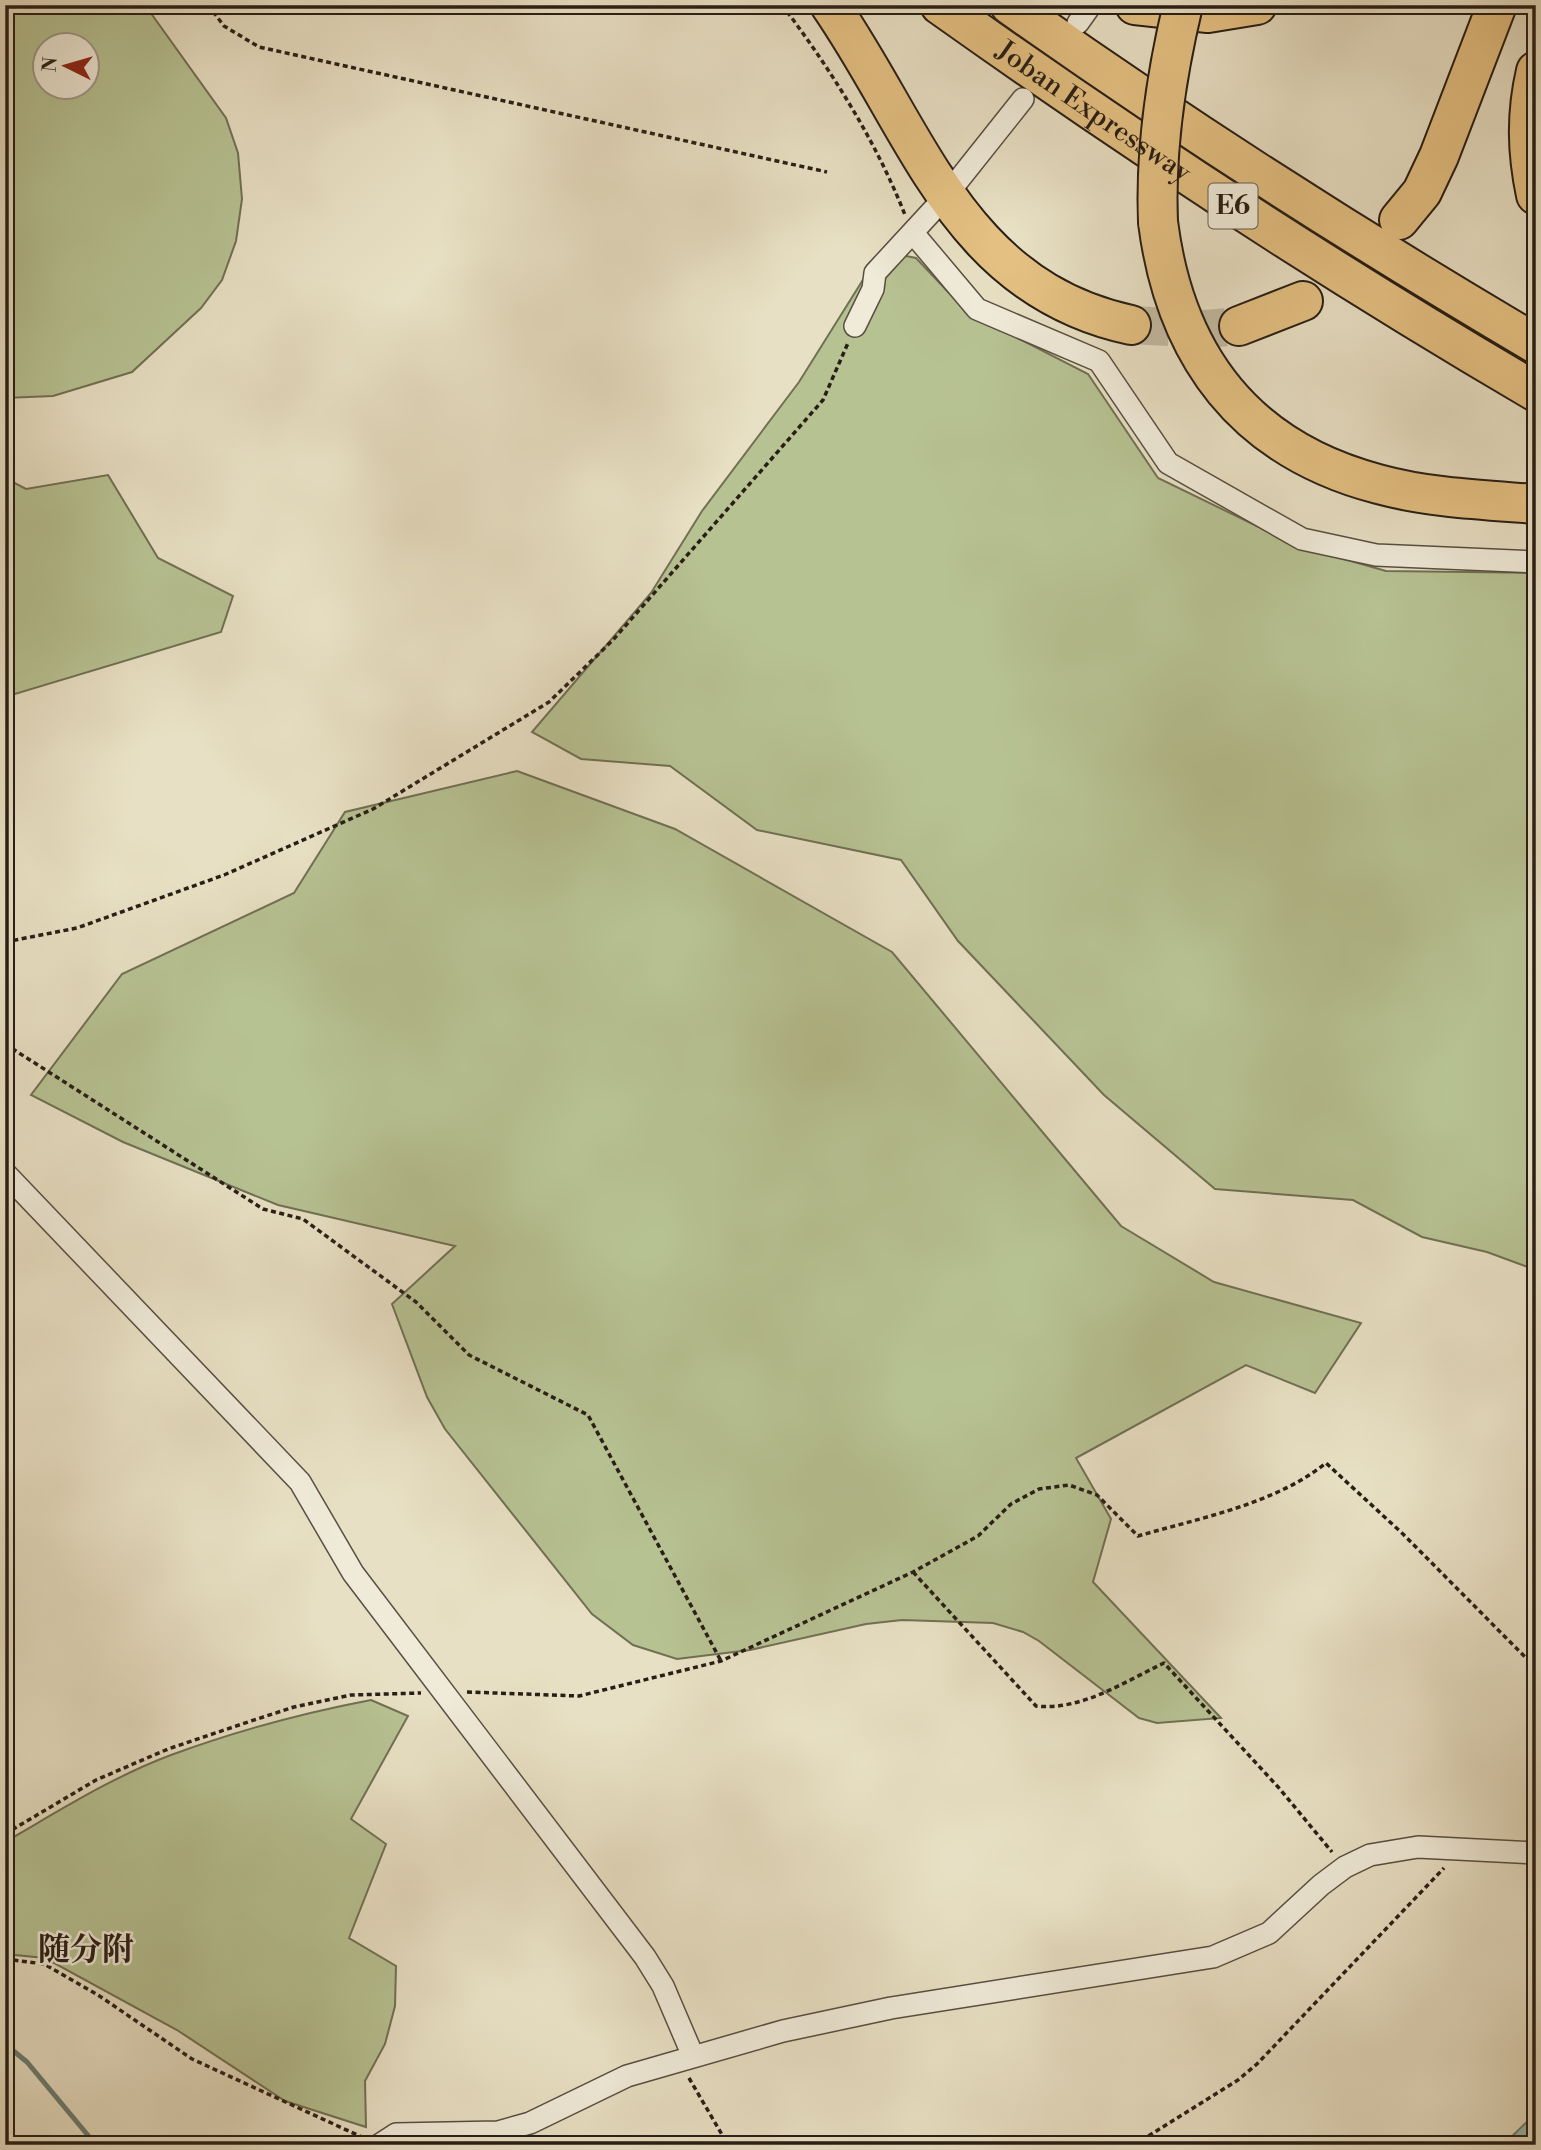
<svg xmlns="http://www.w3.org/2000/svg" width="1541" height="2150" font-family="'Libre Bodoni','Noto Serif JP',serif">
	<style>
		.green { fill: #b7c293; stroke: #707054; stroke-width: 2; fill-rule: evenodd }
		.water { fill: #97bdb1; stroke: #6b7d73; stroke-width: 2 }
		.lines { fill: none; stroke-linecap: round; stroke-linejoin: round }
		.stream { stroke: #6b7d73; stroke-width: 5 }
		.motorway-tunnel { stroke: #c2b9a1; stroke-width: 38; stroke-dasharray: 38 19; stroke-linecap: butt }
		.minor-casing { stroke: #584e42; stroke-width: 24 }
		.motorway-casing { stroke: #281e16; stroke-width: 42 }
		.path { stroke: #281e16; stroke-width: 3.5; stroke-dasharray: 5 3.5; stroke-linecap: butt }
		.minor { stroke: #f0ebd9; stroke-width: 21 }
		.motorway { stroke: #e4c082; stroke-width: 38 }
		.motorway-bridge-casing { stroke: #281e16; stroke-width: 42; stroke-linecap: butt }
		.motorway-bridge { stroke: #e4c082; stroke-width: 38 }
		.labels { text-anchor: middle; dominant-baseline: central; stroke-width: 5; stroke-linejoin: round; paint-order: stroke }
		.shield { fill: #f0ebd9; stroke: #645c50; stroke-width: 2 }
		.shield-label { font-size: 26px; font-weight: bold; fill: #281e16 }
		.street-label { font-size: 28px; fill: #281e16; stroke: #f0ebd9 }
		.quarter-label { font-size: 32px; font-weight: bold; fill: #281e16; stroke: #f0ebd9 }
	</style>
	<rect width="100%" height="100%" fill="#e8e0c4"/>
	<filter id="stains"><feTurbulence type="fractalNoise" baseFrequency=".00286" numOctaves="4"/><feColorMatrix values="0 0 0 0 .2 0 0 0 0 .09 0 0 0 0 .02 0 0 0 .5 -.17"/></filter>
	<radialGradient id="worn" r=".72"><stop offset=".6" stop-color="#630" stop-opacity="0"/><stop offset="1" stop-color="#630" stop-opacity=".3"/></radialGradient>
	<g class="green">
		<path d="M 5,5 L 145,5 L 226,118 L 238,153 L 242,199 L 236,241 L 222,280 L 201,308 L 132,372 L 53,396 L 5,398 ZM 46,46 L 88,46 L 88,88 L 46,88 Z"/>
		<polygon points="881,251 916,258 967,312 1088,374 1158,478 1298,546 1386,571 1536,573 1536,1270 1487,1252 1422,1237 1353,1200 1215,1189 1104,1095 958,941 901,860 757,830 670,766 581,759 532,732 651,593 702,511 799,382"/>
		<polygon points="108,475 158,558 233,596 221,632 5,697 5,478 26,489"/>
		<polygon points="517,771 675,829 892,952 1121,1226 1214,1282 1361,1323 1315,1393 1246,1365 1076,1458 1111,1519 1093,1582 1221,1718 1157,1723 1139,1718 1039,1641 1023,1632 993,1623 902,1620 866,1624 750,1650 677,1659 633,1645 592,1614 445,1429 427,1397 392,1304 455,1246 278,1205 123,1142 31,1095 122,974 294,893 345,812"/>
		<path d="M 371,1700 L 408,1716 L 351,1819 L 386,1844 L 349,1938 L 396,1966 L 395,2006 L 385,2044 L 365,2081 L 366,2127 L 285,2101 L 177,2030 L 45,1958 L 5,1954 L 5,1842 C 59,1811 112,1777 171,1755 C 236,1731 303,1713 371,1700 Z"/>
	</g>
	<polygon class="water" points="1536,2113 1536,2129 1520,2145 1503,2145"/>
	<g class="lines">
		<polyline class="stream" points="5,2044 27,2062 96,2145"/>
		<polyline class="motorway-tunnel" points="1131,325 1207,329 1239,326"/>
		<g class="minor-casing">
			<g id="minor">
				<polyline points="1078,23 1088,9"/>
				<polyline points="953,187 1023,99"/>
				<polyline points="913,233 977,309 1099,361 1168,463 1302,539 1376,555 1536,562"/>
				<polyline points="855,326 873,289 875,273 934,209"/>
				<polyline points="5,1173 300,1482 353,1573 645,1957 663,1986 693,2056"/>
				<polyline points="379,2145 396,2134 498,2132 530,2123 627,2076 783,2031 891,2008 1213,1957 1269,1933 1321,1885 1345,1867 1370,1855 1418,1847 1536,1853"/>
			</g>
		</g>
		<g class="motorway-casing">
			<g id="motorway">
				<path d="M 830,5 C 919,134 959,288 1131,325"/>
				<path id="s1" d="M 940,5 C 1134,143 1331,272 1536,392"/>
				<path d="M 1010,5 C 1181,126 1356,238 1536,344"/>
				<polyline points="1135,5 1208,13 1257,5"/>
				<path d="M 1536,71 C 1526,114 1527,152 1536,195"/>
				<polyline points="1399,220 1422,192 1439,156 1497,5"/>
				<path d="M 1158,222 C 1175,356 1245,449 1378,484 C 1429,498 1483,500 1536,504"/>
				<polyline points="1239,326 1303,301"/>
			</g>
		</g>
		<g class="path">
			<polyline points="208,5 224,26 259,47 827,172"/>
			<path d="M 782,5 C 830,68 876,141 905,215"/>
			<polyline points="5,942 77,928 224,875 373,809 549,702 613,640 823,400 848,343"/>
			<polyline points="5,1044 263,1209 303,1219 416,1302 469,1355 588,1415 721,1661"/>
			<path d="M 913,1572 L 1036,1706 C 1081,1711 1124,1682 1164,1663 L 1279,1788 L 1332,1852"/>
			<path d="M 467,1692 L 579,1696 L 721,1661 L 913,1572 L 978,1536 L 1011,1504 L 1039,1489 L 1069,1485 L 1097,1495 L 1138,1536 C 1200,1518 1275,1504 1326,1463 L 1403,1534 L 1536,1668"/>
			<polyline points="5,1834 96,1780 168,1749 248,1722 294,1707 351,1695 421,1693"/>
			<polyline points="5,1959 44,1964 98,1995 192,2059 364,2138"/>
			<polyline points="689,2078 728,2145"/>
			<polyline points="1134,2145 1238,2080 1257,2064 1444,1868"/>
		</g>
		<use href="#minor" class="minor"/>
		<use href="#motorway" class="motorway"/>
		<g class="motorway-bridge-casing">
			<path id="motorway-bridge" d="M 1158,222 C 1155,149 1166,76 1183,5"/>
		</g>
		<use href="#motorway-bridge" class="motorway-bridge"/>
	</g>
	<g class="labels">
		<rect class="shield" x="1208.5" y="183.5" width="49" height="45" rx="5"/>
		<g class="shield-label">
			<text x="1233" y="206">E6</text>
		</g>
		<g class="street-label">
			<text stroke="none"><textPath href="#s1" startOffset="187">Joban Expressway</textPath></text>
		</g>
		<g class="quarter-label">
			<text x="86" y="1950">随分附</text>
		</g>
	</g>
	<rect width="1541" height="2150" fill="none" stroke="#e8e0c4" stroke-width="28"/>
	<rect x="7" y="7" width="1527" height="2136" fill="none" stroke="#281e16" stroke-width="3.5"/>
	<rect x="14" y="14" width="1513" height="2122" fill="none" stroke="#281e16" stroke-width="2"/>
	<g transform="translate(66 66) rotate(275)"><circle r="33" fill="#f0ebd9" stroke="#a0998b" stroke-width="2"/>
	<path d="M0-5L12 26L0 18L-12 26Z" fill="#8f2418"/>
	<text y="-10" font-size="19" font-weight="bold" text-anchor="middle" fill="#281e16">N</text>
	</g>
	<rect width="100%" height="100%" filter="url(#stains)"/>
	<rect width="100%" height="100%" fill="url(#worn)"/>
</svg>
